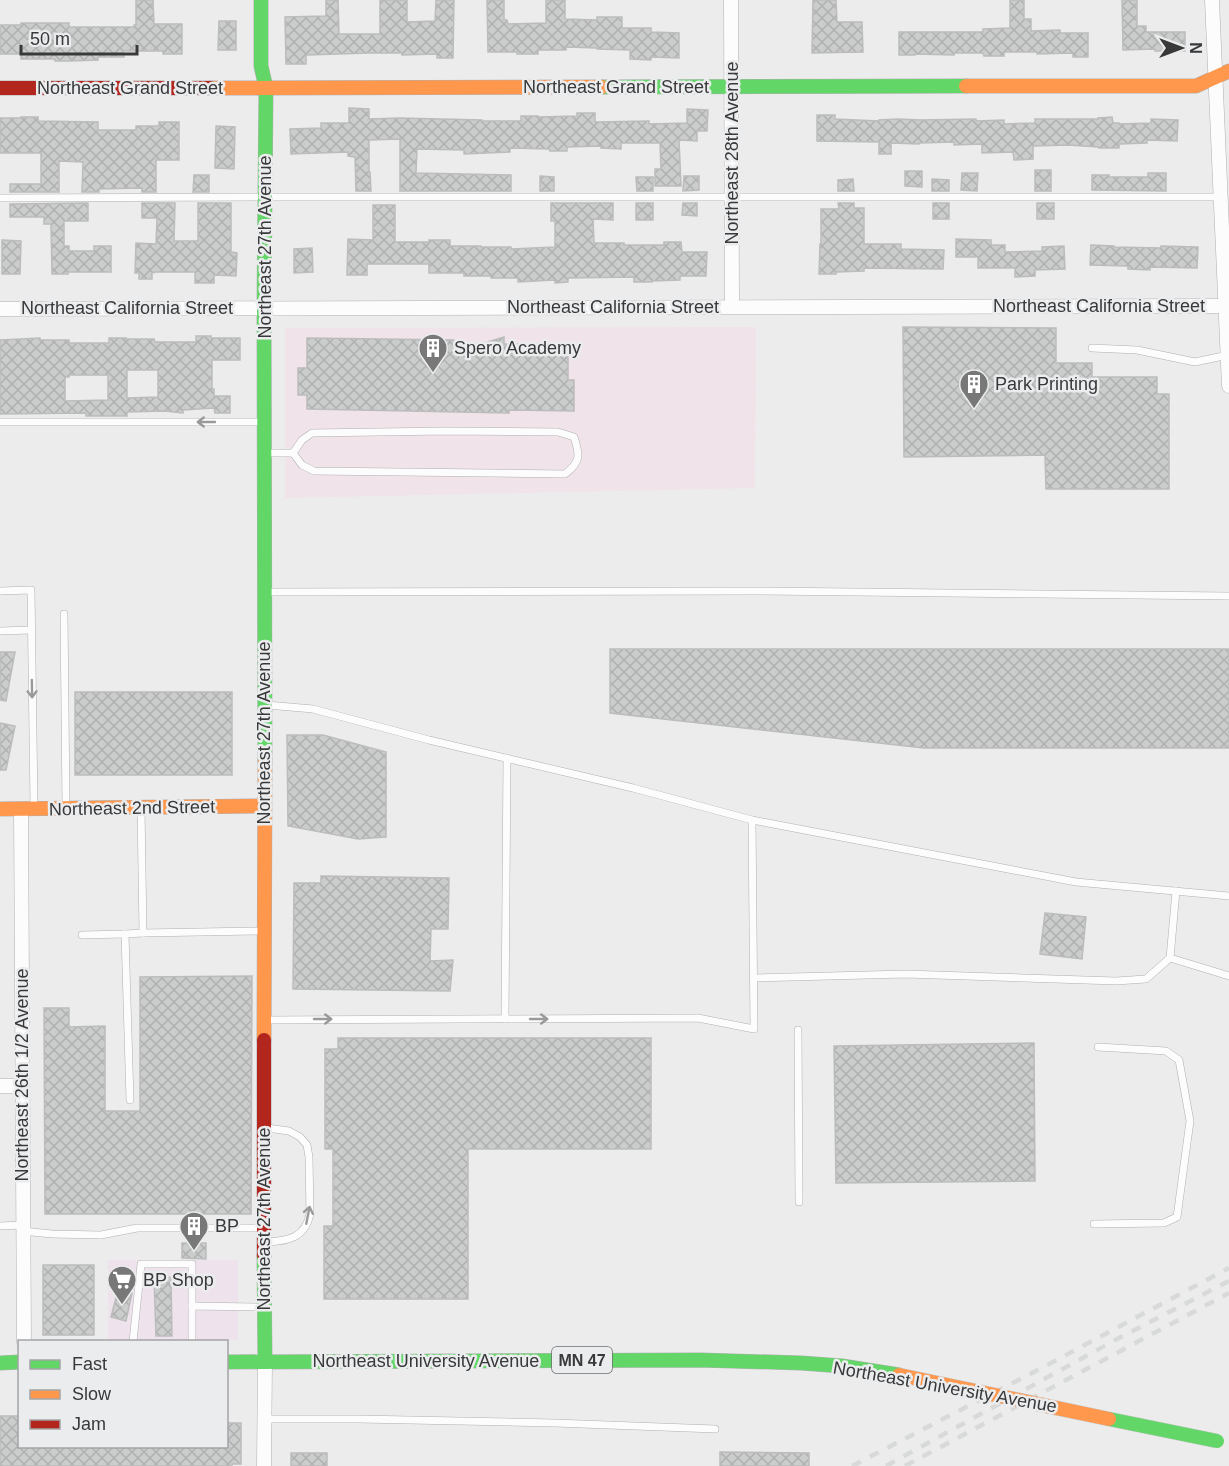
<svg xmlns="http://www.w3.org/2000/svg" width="1229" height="1466" font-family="Helvetica,sans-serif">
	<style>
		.commercial { fill: #eee3ec }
		.education { fill: #f0e3e9 }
		.building { fill: url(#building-cross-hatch); stroke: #bcbcbc; stroke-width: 1.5; fill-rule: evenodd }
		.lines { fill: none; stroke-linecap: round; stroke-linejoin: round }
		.lane-casing { stroke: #b0b0b1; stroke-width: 8 }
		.street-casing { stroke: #b0b0b1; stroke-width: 15 }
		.fast-casing { stroke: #b0b0b1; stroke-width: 15 }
		.slow-casing { stroke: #b0b0b1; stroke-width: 15 }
		.jam-casing { stroke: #b0b0b1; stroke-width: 15 }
		.lane { stroke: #fcfcfc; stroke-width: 7 }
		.street { stroke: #fcfcfc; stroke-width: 14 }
		.fast { stroke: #63d668; stroke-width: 14 }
		.slow { stroke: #ff974d; stroke-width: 14 }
		.jam { stroke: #b3261e; stroke-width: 14 }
		.rail { stroke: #d8d9d9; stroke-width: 4.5; stroke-dasharray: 10 10; stroke-linecap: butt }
		.fast-bridge-casing { stroke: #c9c9ca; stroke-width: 15; stroke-linecap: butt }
		.slow-bridge-casing { stroke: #c9c9ca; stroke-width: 15; stroke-linecap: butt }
		.fast-bridge { stroke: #63d668; stroke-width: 14 }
		.slow-bridge { stroke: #ff974d; stroke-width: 14 }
		.oneway { stroke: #9a9a9b }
		.labels { text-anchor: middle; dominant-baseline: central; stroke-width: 5; stroke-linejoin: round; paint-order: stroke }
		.shield { fill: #ebecee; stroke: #6e6f70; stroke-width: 1.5 }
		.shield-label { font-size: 16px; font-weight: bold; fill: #39393a }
		.street-label { font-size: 18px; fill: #39393a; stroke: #ebecee }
		.poi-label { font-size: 18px; fill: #39393a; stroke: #ebecee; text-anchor: start }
	</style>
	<defs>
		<pattern id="building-cross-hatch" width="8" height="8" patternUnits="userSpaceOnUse" patternTransform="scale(1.5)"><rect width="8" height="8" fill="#cbcccc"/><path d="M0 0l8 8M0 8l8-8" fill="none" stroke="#afb0b0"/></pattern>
	</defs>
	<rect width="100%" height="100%" fill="#ececed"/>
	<rect class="commercial" x="108" y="1260" width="130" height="80"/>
	<polygon class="education" points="756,327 755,488 285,498 285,328"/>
	<g class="building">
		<polygon points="136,0 153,0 154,24 182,24 182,54 163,54 163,51 123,51 124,57 98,57 98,60 69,61 55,61 55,59 21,59 21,54 0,54 0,25 21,25 21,23 69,23 69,27 134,27 134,25 136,25"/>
		<polygon points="326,0 338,0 339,34 380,34 380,0 407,0 407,22 435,21 436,0 454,0 453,58 437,58 437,54 402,55 402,53 368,53 339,54 306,55 306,64 286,64 285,17 326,16"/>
		<polygon points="487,0 504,0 504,20 507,20 508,24 546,23 546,0 565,0 565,19 597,20 597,17 622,17 622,28 651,28 651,32 679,33 679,58 651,57 651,60 630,59 630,50 597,49 597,48 566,47 566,50 538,50 538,54 517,54 517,52 488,52"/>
		<polygon points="813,0 836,0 837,22 862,22 863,52 812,53"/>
		<polygon points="1010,0 1024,0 1024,19 1031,19 1031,31 1060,30 1060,33 1088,33 1088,57 1073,57 1073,53 1037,54 1037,52 1004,52 1004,56 984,56 983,53 954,53 954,55 915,54 915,55 899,55 899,32 983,32 983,29 1010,28"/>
		<polygon points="1122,0 1137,0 1137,26 1146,26 1146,32 1185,32 1185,51 1155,51 1155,49 1123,50"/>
		<polygon points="219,21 236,21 236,50 218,50"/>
		<polygon points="349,108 369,109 369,119 400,118 482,120 482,121 521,121 521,116 538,116 538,117 577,116 577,113 595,113 595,122 649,121 649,124 687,123 687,109 708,110 707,131 697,131 697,141 679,140 681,186 655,186 655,169 661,169 660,143 621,143 621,149 601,148 601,146 567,147 567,151 550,151 549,149 510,148 510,152 464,154 464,150 417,149 416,173 511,175 511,191 400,191 400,139 369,140 369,172 370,172 371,191 356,191 355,157 348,156 348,152 291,154 290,129 321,128 321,123 349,123"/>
		<polygon points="817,115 835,115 835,119 879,121 879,120 898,119 920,120 976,119 976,121 1004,120 1004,124 1035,123 1035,119 1098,119 1098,118 1112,117 1113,123 1119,123 1119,124 1151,123 1151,119 1178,120 1177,141 1147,140 1147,143 1119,144 1119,148 1099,148 1098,147 1068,145 1033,146 1033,159 1014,160 1013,152 982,153 982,144 954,145 954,142 919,143 919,144 891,143 891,154 879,154 879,142 817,141"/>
		<polygon points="21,117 38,117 38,121 98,122 98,130 136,130 136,126 159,126 159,122 179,122 179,160 156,160 156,192 142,192 142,188 99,189 99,192 82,192 83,162 59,161 59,192 10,192 10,184 41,184 41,153 0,153 0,118 21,118"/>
		<polygon points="216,126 235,127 234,169 215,168"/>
		<rect x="1035" y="170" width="16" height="21"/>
		<polygon points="905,171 922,171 922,187 905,186"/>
		<polygon points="962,173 978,173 977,191 961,190"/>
		<polygon points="1148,173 1166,173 1166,191 1092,190 1092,175 1109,175 1109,177 1148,177"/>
		<polygon points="194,175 209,175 209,192 193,192"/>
		<polygon points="540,176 554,177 554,191 540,191"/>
		<polygon points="684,176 699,176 699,190 683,191"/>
		<polygon points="636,177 653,177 653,191 637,191"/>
		<polygon points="853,179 854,191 838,191 838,180"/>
		<polygon points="932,179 949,180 949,191 932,191"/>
		<polygon points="88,203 88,221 64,221 64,246 69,246 69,251 94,251 94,246 111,246 111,272 68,272 68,274 52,274 51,224 44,224 44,217 10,217 10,204"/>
		<polygon points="142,203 175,203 174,241 198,241 198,203 231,203 231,252 237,253 236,276 214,275 214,283 195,283 195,272 156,272 152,273 152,279 139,279 139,273 135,273 136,243 156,244 157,218 142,218"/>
		<polygon points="551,203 613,203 613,220 593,219 594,243 624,243 624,245 664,245 664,242 681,242 682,252 707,252 706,276 680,276 680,280 652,281 652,282 634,282 634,277 568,278 568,282 555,283 555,280 518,282 518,278 491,278 491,276 464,276 464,273 429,273 429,264 367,264 367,275 347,275 348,239 373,240 373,205 395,205 395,242 429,242 429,240 450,240 450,246 481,246 481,247 511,247 511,249 555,247 555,221 551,221"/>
		<rect x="636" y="203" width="17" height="17"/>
		<polygon points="683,203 697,203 697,216 682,215"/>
		<polygon points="838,203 854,203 854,208 864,208 864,244 901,244 901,249 944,250 943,269 864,268 864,271 836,272 836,274 819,274 820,244 821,244 821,209 839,209"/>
		<rect x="933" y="203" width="16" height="16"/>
		<rect x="1037" y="203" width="17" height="16"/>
		<polygon points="956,239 991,240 991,245 1005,245 1005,252 1042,251 1042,247 1064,246 1065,269 1035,270 1035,276 1015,277 1015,268 978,268 978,257 956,257"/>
		<polygon points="2,240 21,241 20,274 2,274"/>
		<polygon points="1091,245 1114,246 1114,247 1161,248 1161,246 1198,247 1197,268 1150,267 1150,270 1128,269 1128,266 1090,265"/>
		<polygon points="312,248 313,272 294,273 294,249"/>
		<polygon points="903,327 1056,328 1056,363 1092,363 1092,377 1157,377 1157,394 1169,394 1169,489 1046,489 1045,455 904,457"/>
		<path d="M 196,336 L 211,336 L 211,338 L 240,338 L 240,360 L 212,360 L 212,389 L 214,389 L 214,396 L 230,396 L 230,413 L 215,413 L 214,408 L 183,410 L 183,413 L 164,411 L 127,412 L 127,416 L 86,416 L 86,413 L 0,414 L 0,340 L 40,338 L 40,340 L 69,340 L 69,343 L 109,343 L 109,338 L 126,338 L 126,339 L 154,339 L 155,342 L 196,342 ZM 127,370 L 158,370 L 158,397 L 127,398 ZM 69,375 L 108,375 L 108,400 L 65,401 L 65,377 L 69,377 Z"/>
		<polygon points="504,337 504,344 568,344 568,380 574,380 574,411 509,410 509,413 307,409 307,395 298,395 298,368 307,368 307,338 454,340 454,343 481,344"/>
		<polygon points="610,649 1229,649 1229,748 924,748 610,713"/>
		<polygon points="0,652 15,652 6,701 0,700"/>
		<rect x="75" y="692" width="157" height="83"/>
		<polygon points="0,723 15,726 6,770 0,770"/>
		<polygon points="287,735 323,735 386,752 386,837 358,839 288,826"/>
		<polygon points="321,876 449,878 448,929 431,929 430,961 453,960 450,991 293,989 294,883 321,883"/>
		<polygon points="1045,913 1086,917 1082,959 1040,954"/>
		<polygon points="252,976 251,1214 45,1214 44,1008 69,1008 69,1027 105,1026 105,1111 140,1111 140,977"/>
		<polygon points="338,1038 651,1038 651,1149 468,1149 468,1299 324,1299 324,1226 333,1226 333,1149 325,1149 325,1049 338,1049"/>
		<polygon points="1034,1043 1035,1181 836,1183 834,1046"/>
		<polygon points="182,1243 206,1243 206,1259 182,1258"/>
		<rect x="43" y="1265" width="51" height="70"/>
		<polygon points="171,1277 172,1336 156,1336 154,1278"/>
		<polygon points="118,1290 132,1293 126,1321 111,1317"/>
		<polygon points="0,1416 20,1416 20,1446 226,1446 226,1423 241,1423 241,1464 232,1464 232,1466 0,1466"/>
		<polygon points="720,1452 809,1453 809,1466 720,1466"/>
		<rect x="291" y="1453" width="36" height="13"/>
	</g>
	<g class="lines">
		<g class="lane-casing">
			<g id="lane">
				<polyline points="0,198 282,197 1221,197"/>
				<polyline points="1092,348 1137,350 1195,362 1228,355"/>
				<polyline points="0,422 262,422"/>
				<path d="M 446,431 L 558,432 L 574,437 C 580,455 581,462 565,474 L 314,471 L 302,465 L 293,453 L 302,440 L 312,433 Z"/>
				<polyline points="267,453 293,453"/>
				<polyline points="0,591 31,590 34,806"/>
				<polyline points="268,592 753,591 1229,596"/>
				<polyline points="64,614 66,806"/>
				<polyline points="0,631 31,630"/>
				<polyline points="267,705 313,709 429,740 633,788 752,820 1076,882 1229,896"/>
				<polyline points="141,808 143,933 262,931"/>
				<polyline points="1176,891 1170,958 1229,976"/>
				<polyline points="82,935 125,934"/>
				<polyline points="753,978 906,974 1116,981 1146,979 1170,958"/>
				<polyline points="505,1019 507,758"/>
				<polyline points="267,1020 698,1018 754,1029 752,820"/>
				<polyline points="798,1030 799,1202"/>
				<polyline points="130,1100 125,934 143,933"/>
				<polyline points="1094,1224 1164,1223 1177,1217 1190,1121 1179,1060 1166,1051 1098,1047"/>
				<polyline points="0,1226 22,1225"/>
				<polyline points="22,1231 52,1234 101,1235 137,1228 261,1228"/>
				<path d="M 267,1242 C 288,1241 305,1238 310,1214 L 309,1157 L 307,1145 L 300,1137 L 289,1131 L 267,1128"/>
				<polyline points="133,1342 141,1264 192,1264 192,1306"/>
				<polyline points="192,1342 192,1306 261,1307"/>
				<polyline points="264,1419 359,1419 555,1423 715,1429"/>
			</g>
		</g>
		<g class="street-casing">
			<g id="street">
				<polyline points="731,0 732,307"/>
				<polyline points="1212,0 1229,386"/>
				<polyline points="0,309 1225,306"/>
				<polyline points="21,809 24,1342"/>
				<polyline points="0,1086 21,1086"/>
				<polyline points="264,1466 265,1362"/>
			</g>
		</g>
		<g class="fast-casing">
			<g id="fast">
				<polyline points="261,0 261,66 266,88 264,307 265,761"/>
				<polyline points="602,87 966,86"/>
				<polyline points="264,1255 265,1362"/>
				<polyline points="226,1362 700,1360 801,1363 842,1366 899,1375"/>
				<polyline points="0,1363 20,1362"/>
			</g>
		</g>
		<g class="slow-casing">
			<g id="slow">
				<polyline points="966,86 1196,86 1229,71"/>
				<polyline points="211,88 602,87"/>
				<polyline points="0,809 264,806"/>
				<polyline points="264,1040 265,761"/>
			</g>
		</g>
		<g class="jam-casing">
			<g id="jam">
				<polyline points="0,88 211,88"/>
				<polyline points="264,1255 264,1040"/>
			</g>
		</g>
		<use href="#lane" class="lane"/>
		<use href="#street" class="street"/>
		<use href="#fast" class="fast"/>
		<use href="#slow" class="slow"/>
		<use href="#jam" class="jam"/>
		<g class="rail">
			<polyline points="852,1466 1034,1372 1229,1268"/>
			<polyline points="886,1466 1119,1338 1229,1281"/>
			<polyline points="905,1466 1229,1293"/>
		</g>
		<g class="fast-bridge-casing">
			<polyline id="fast-bridge" points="1109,1419 1217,1441"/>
		</g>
		<g class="slow-bridge-casing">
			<polyline id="slow-bridge" points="899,1375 1109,1419"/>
		</g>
		<use href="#fast-bridge" class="fast-bridge"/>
		<use href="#slow-bridge" class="slow-bridge"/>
	</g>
	<defs><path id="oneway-shaft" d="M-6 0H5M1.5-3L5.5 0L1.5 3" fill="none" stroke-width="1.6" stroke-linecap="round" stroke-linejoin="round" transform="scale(1.5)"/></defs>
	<g class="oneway">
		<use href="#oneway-shaft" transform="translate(206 422) rotate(-180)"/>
		<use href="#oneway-shaft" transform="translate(32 689) rotate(89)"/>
		<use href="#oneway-shaft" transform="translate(323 1019)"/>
		<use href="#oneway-shaft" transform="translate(539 1019)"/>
		<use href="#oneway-shaft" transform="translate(308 1215) rotate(-79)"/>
	</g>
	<defs>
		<g id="building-pin" transform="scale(1.5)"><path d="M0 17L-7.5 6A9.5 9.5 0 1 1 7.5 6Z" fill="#787879" stroke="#ebecee"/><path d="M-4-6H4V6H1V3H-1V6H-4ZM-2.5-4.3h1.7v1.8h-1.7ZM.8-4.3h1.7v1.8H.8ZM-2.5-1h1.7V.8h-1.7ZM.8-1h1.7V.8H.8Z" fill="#fff"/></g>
		<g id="supermarket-pin" transform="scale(1.5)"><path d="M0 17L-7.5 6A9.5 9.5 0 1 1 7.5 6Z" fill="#787879" stroke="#ebecee"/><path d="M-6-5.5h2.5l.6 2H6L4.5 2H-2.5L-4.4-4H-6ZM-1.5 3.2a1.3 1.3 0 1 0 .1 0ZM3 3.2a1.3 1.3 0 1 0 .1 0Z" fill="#fff"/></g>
	</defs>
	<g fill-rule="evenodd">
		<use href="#building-pin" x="433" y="348"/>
		<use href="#building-pin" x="974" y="384"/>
		<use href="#building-pin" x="194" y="1226"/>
		<use href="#supermarket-pin" x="122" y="1280"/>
	</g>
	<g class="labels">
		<rect class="shield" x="552" y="1347" width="60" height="26" rx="4.5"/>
		<g class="shield-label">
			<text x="582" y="1360">MN 47</text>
		</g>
		<g class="street-label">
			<text x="616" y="87">Northeast Grand Street</text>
			<text x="130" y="88">Northeast Grand Street</text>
			<text transform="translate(732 153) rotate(-90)">Northeast 28th Avenue</text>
			<text transform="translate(265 247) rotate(-90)">Northeast 27th Avenue</text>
			<text x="1099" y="306">Northeast California Street</text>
			<text x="613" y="307">Northeast California Street</text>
			<text x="127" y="308">Northeast California Street</text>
			<text transform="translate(264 733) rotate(-90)">Northeast 27th Avenue</text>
			<text transform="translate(132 808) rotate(-1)">Northeast 2nd Street</text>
			<text transform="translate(22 1075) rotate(-90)">Northeast 26th 1/2 Avenue</text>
			<text transform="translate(264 1219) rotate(-90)">Northeast 27th Avenue</text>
			<text x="426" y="1361">Northeast University Avenue</text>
			<text transform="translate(945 1387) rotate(10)">Northeast University Avenue</text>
		</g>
		<g class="poi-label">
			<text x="454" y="348">Spero Academy</text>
			<text x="995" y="384">Park Printing</text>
			<text x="215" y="1226">BP</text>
			<text x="143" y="1280">BP Shop</text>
		</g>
	</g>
	<rect x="18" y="1340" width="210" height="108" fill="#ebecee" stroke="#a4a4a6" stroke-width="1.5"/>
	<rect x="30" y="1360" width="30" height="9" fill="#63d668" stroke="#a4a4a6" stroke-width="1.5"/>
	<text x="72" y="1370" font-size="18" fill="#39393a">Fast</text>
	<rect x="30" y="1390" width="30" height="9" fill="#ff974d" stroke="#a4a4a6" stroke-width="1.5"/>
	<text x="72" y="1400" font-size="18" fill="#39393a">Slow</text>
	<rect x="30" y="1420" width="30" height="9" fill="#b3261e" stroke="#a4a4a6" stroke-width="1.5"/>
	<text x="72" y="1430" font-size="18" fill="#39393a">Jam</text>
	<g transform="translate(1181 48) rotate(90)" stroke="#ebecee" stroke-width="4.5" paint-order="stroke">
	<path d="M0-4.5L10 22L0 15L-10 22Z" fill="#39393a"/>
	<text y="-9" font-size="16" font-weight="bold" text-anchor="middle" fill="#39393a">N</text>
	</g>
	<path d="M21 45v9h116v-9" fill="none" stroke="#39393a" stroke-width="3"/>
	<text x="30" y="45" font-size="18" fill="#39393a" stroke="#ebecee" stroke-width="4.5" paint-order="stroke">50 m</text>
</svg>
